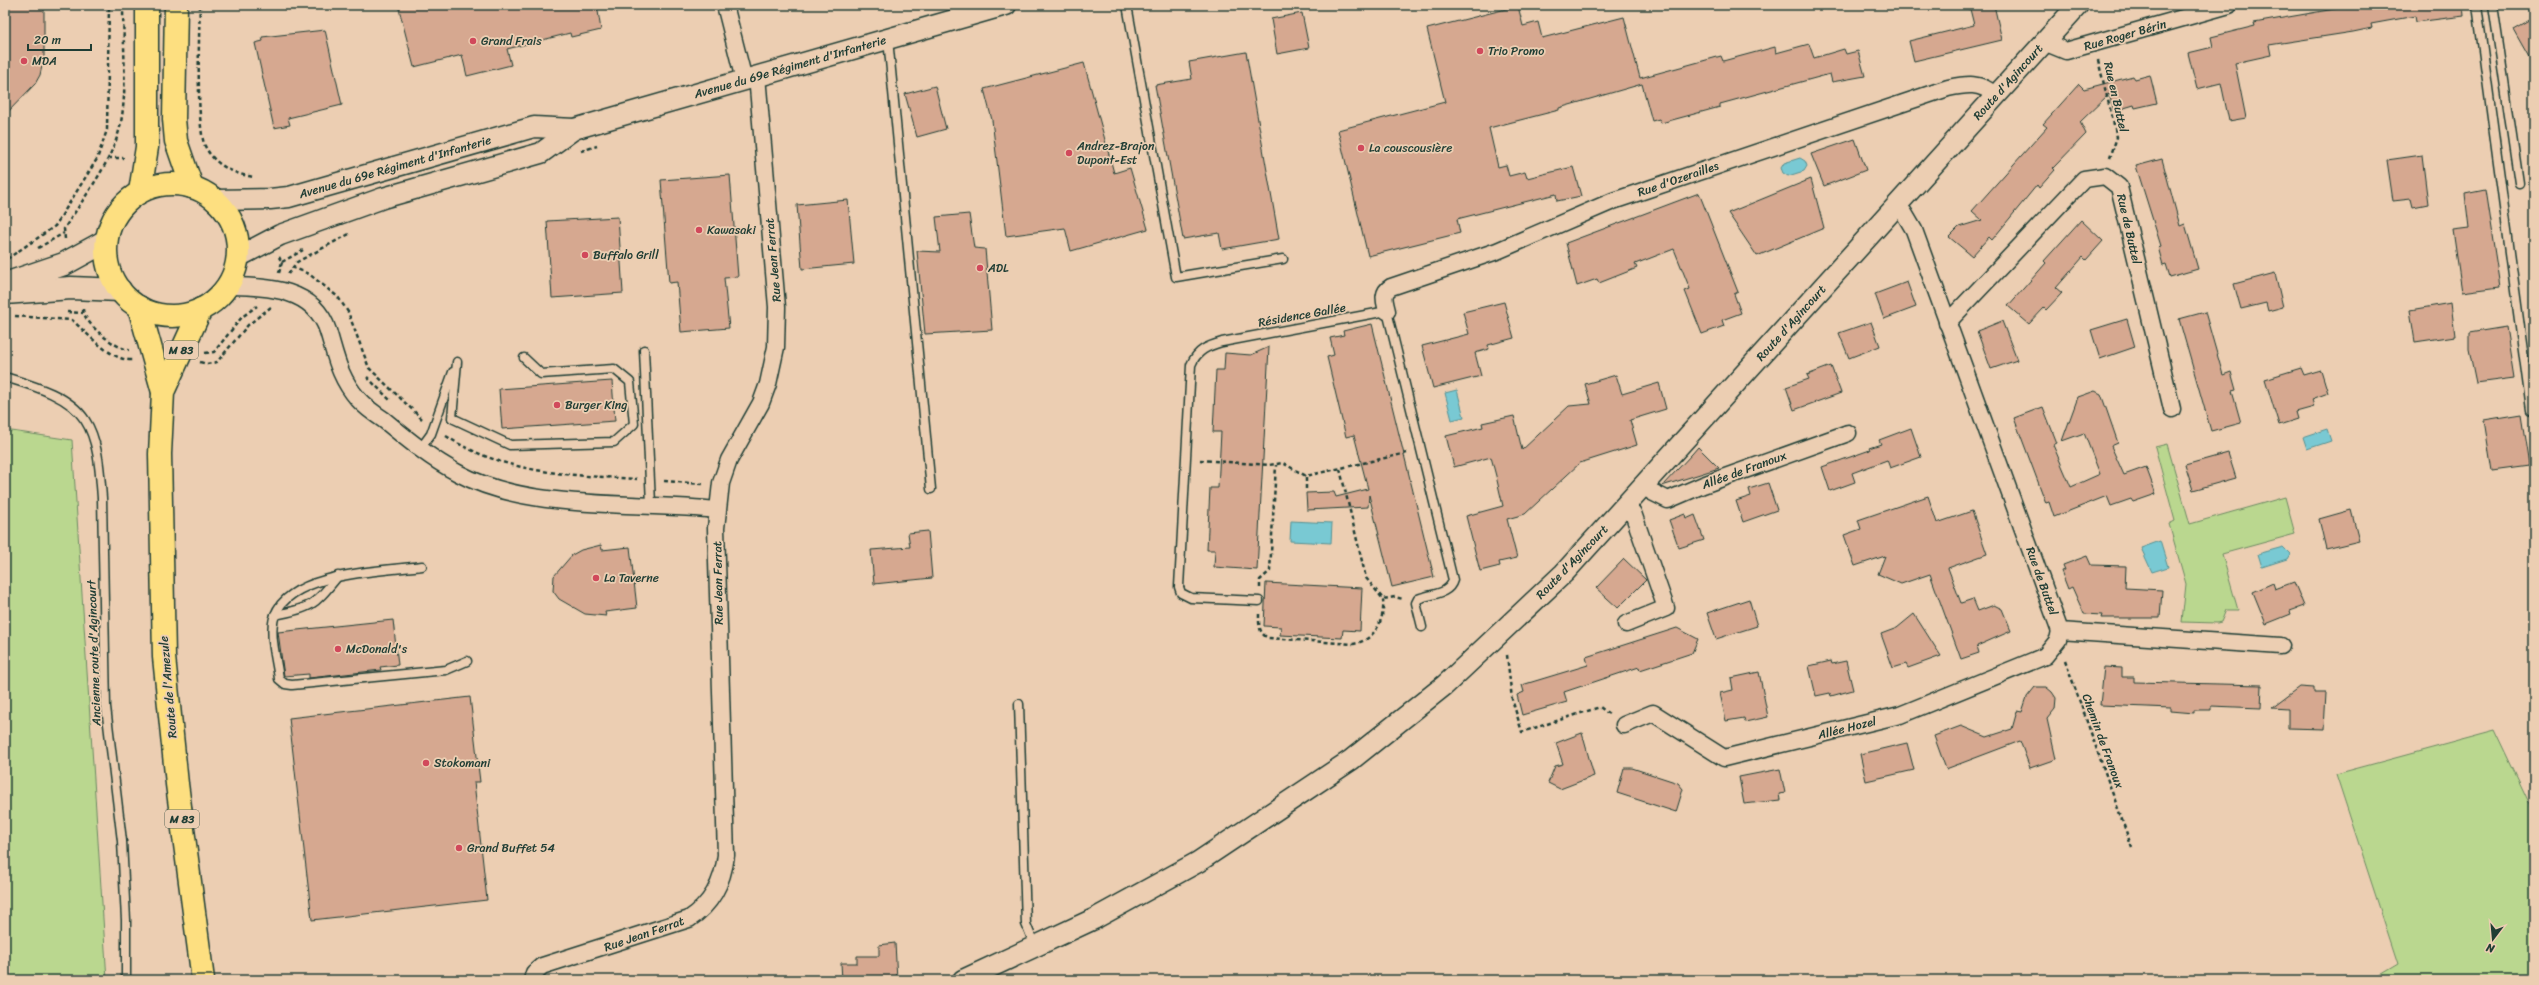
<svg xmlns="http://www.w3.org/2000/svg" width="2539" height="985" font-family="Sriracha,sans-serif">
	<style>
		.green { fill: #bad78f; stroke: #6c8a62 }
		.water { fill: #79c9d3; stroke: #559193 }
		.building { fill: #d6a890; stroke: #1f3d34 }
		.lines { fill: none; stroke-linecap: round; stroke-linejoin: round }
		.service-casing { stroke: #1f3d34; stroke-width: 11 }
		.minor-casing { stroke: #1f3d34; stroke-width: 19 }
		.tertiary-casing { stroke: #1f3d34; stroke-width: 23 }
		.secondary-casing { stroke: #1f3d34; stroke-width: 25 }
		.primary-casing { stroke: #1f3d34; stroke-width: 25 }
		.path { stroke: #1f3d34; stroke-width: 2.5; stroke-dasharray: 4 3; stroke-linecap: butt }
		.service { stroke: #ecceb2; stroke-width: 8 }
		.minor { stroke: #ecceb2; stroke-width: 16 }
		.tertiary { stroke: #ecceb2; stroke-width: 20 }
		.secondary { stroke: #ecceb2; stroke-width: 22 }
		.primary { stroke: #fddf80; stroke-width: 22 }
		.poi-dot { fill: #d1495b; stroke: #ecceb2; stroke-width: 1.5 }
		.labels { text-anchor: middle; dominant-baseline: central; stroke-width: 3.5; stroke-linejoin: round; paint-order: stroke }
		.shield { fill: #ecceb2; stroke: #5c685a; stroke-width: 1 }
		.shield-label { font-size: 11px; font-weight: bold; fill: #1f3d34 }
		.street-label { font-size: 12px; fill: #1f3d34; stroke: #ecceb2 }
		.poi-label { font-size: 12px; fill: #1f3d34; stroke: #ecceb2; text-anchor: start }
	</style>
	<rect width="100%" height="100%" fill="#ecceb2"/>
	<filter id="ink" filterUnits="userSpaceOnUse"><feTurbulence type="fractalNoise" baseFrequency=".025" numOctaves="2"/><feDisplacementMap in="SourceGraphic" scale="8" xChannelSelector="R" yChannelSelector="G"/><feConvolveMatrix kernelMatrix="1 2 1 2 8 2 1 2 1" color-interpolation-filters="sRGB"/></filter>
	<g filter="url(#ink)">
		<g class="green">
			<polygon points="5,430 72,440 107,980 5,980"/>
			<polygon points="2167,444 2190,524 2285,497 2295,534 2222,554 2238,610 2226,610 2221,622 2217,623 2182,622 2186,584 2169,524 2175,521 2155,447"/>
			<polygon points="2495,731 2534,813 2534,980 2371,980 2398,964 2336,774"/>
		</g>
		<g class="water">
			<polygon points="1800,158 1805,161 1807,166 1804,171 1788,176 1783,173 1781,168 1784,163"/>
			<polygon points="1457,390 1464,417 1452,420 1445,393"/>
			<polygon points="2327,429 2331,441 2307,449 2303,437"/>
			<polygon points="1291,521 1332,523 1331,543 1290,541"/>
			<polygon points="2160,541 2168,567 2152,572 2141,548"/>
			<polygon points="2283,547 2290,554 2287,559 2262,567 2258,554"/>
		</g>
		<g class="building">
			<polygon points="5,5 44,5 44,57 40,75 35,84 5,115"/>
			<polygon points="398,5 597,5 601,30 571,37 570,33 507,49 511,65 467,76 462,55 414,67"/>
			<polygon points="1969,5 1994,5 2002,40 1914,61 1909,41 1974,25"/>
			<polygon points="2345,5 2463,5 2464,16 2416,22 2415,16 2371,24 2372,28 2353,32 2269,45 2271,55 2235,63 2246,118 2229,121 2221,83 2197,89 2188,53 2213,47 2211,37 2255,26 2254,23 2346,7"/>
			<polygon points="1518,6 1523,26 1538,22 1542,38 1624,17 1640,78 1721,56 1723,61 1775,47 1776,53 1809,44 1814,58 1844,49 1846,54 1858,51 1865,76 1832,82 1830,74 1720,104 1720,107 1661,123 1659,119 1652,121 1642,84 1559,108 1559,110 1489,128 1498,167 1506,165 1509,176 1525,172 1527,178 1573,167 1581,196 1557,201 1556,194 1457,219 1460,233 1368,256 1338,130 1445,102 1427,29"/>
			<polygon points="1302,13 1309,48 1277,54 1271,19"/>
			<polygon points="2534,17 2534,66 2513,29"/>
			<polygon points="325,30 342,105 288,118 290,125 274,128 255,43 263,41 262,37"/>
			<polygon points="1246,52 1279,239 1222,249 1219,233 1183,239 1155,85 1192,79 1189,62"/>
			<polygon points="1084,63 1114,173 1130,168 1148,229 1071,251 1065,228 1006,236 992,120 984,89"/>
			<polygon points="2150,75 2157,103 2135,108 2134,105 2114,111 2109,94 2080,122 2086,134 2053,168 2055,170 2039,188 2037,185 1992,240 1989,237 1972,256 1949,237 1959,227 1982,220 1972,211 2047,127 2043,124 2079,84 2084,89 2133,76 2135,79"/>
			<polygon points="935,86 946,129 917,137 905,94"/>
			<polygon points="1855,139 1866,170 1824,186 1811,154"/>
			<polygon points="2422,155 2428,204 2413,207 2411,199 2393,201 2387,160"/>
			<polygon points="2162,159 2180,226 2185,224 2198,269 2170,277 2166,264 2163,265 2158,247 2161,246 2136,166"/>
			<polygon points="730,175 738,277 724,278 729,328 681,332 677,282 669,283 661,180"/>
			<polygon points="1811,179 1824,228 1757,256 1728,213"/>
			<polygon points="2485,190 2500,287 2462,292 2453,230 2469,228 2465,194"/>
			<polygon points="1699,193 1738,292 1734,294 1741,313 1722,320 1724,326 1702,334 1685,291 1690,289 1674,249 1635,264 1637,268 1599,283 1597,279 1577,286 1566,243"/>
			<polygon points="848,200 854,264 802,269 797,205"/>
			<polygon points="969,214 974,248 985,249 992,330 925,334 917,251 940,252 936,217"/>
			<polygon points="618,217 623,293 552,298 547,221"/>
			<polygon points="2081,220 2103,241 2086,260 2083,257 2056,288 2062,293 2046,310 2044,308 2029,324 2008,306 2046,263 2044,261"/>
			<polygon points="2275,273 2283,307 2268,311 2266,303 2241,309 2234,284"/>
			<polygon points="1907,282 1916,307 1884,319 1875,294"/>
			<polygon points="1504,302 1514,338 1488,345 1489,349 1475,353 1481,376 1433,388 1422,346 1469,334 1463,312"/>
			<polygon points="2451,303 2455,336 2415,342 2410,310"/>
			<polygon points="2205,312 2223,375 2231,372 2236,390 2232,391 2241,423 2211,431 2179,319"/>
			<polygon points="2127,319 2135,347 2100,359 2091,330"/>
			<polygon points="2002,321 2017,360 1991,369 1977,331"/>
			<polygon points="1871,322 1880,346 1849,358 1839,333"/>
			<polygon points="1372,324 1434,577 1392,587 1369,495 1368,507 1307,510 1306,493 1334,492 1336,497 1368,489 1354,435 1346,437 1327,357 1334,355 1330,338 1344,335 1343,331"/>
			<polygon points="2506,327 2514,378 2476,383 2469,349 2469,333"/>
			<polygon points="1269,347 1257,570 1214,567 1215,550 1207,550 1210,488 1218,488 1221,432 1213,432 1216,370 1224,370 1225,353 1251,355"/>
			<polygon points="1831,366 1841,393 1794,410 1786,387 1809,379 1807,375"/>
			<polygon points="2301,368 2304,375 2321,370 2328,393 2312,399 2314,407 2296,412 2298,419 2279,425 2265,379"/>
			<polygon points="1616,375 1622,394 1659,383 1666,409 1630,420 1637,445 1580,463 1525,514 1507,519 1517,558 1499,562 1500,566 1480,571 1466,516 1503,506 1496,476 1491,457 1454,467 1446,436 1483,427 1482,423 1514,416 1522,450 1569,406 1591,404 1585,384"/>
			<polygon points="612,381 615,421 502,429 499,389"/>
			<polygon points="2095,391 2101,394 2107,411 2118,443 2111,446 2124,475 2146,467 2156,494 2133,502 2131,499 2111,506 2107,496 2054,517 2049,502 2046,503 2014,418 2043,407 2057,443 2053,445 2071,487 2100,474 2084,433 2062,441 2078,397"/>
			<polygon points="2521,414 2529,466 2492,471 2484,420"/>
			<polygon points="1911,428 1921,457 1890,468 1887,460 1852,473 1855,482 1830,491 1822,467 1870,450 1869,448 1881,444 1879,440"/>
			<polygon points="1698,447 1719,468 1662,486 1692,454"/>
			<polygon points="2228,453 2236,478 2193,490 2185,465"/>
			<polygon points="1768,483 1777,510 1743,522 1736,501 1751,496 1749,489"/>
			<polygon points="1928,496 1937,523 1972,511 1987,554 1948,568 1961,603 1973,599 1978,611 1994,605 2002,609 2011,631 1977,646 1979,653 1961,659 1930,574 1901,584 1878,574 1885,556 1855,566 1844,535 1861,529 1858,520"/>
			<polygon points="2351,510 2359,541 2326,549 2319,519"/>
			<polygon points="1685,514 1686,519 1695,515 1704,540 1679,548 1669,520"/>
			<polygon points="928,531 932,578 874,584 871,550 910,547 908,533"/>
			<polygon points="601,545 602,550 630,547 637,608 605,612 606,616 585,614 559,599 553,591 554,576 572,555 581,550"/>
			<polygon points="2087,556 2091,565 2126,566 2125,588 2162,590 2160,618 2101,618 2102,615 2084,614 2072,587 2068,589 2061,571 2065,570 2063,565"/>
			<polygon points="1624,559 1646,580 1618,608 1596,588"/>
			<polygon points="2294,582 2304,606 2290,611 2291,614 2266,624 2253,592 2273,583 2275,589"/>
			<polygon points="1266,583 1362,588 1360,631 1343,630 1342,638 1280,635 1281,627 1264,626"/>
			<polygon points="1749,599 1757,626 1716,639 1707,613"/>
			<polygon points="1914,614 1941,656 1908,668 1906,664 1893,668 1881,634 1897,628"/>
			<polygon points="393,620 398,665 380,667 381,670 309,678 309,674 284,676 278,632"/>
			<polygon points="1677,628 1698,639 1692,653 1640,670 1639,667 1564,692 1567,702 1522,715 1517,695 1524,692 1522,685 1588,665 1586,657"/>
			<polygon points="1831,661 1832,664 1846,661 1853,690 1831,696 1830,693 1816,696 1809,666"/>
			<polygon points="2104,667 2122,668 2122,677 2134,677 2134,682 2262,685 2261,708 2211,706 2211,710 2194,710 2194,713 2171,711 2171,708 2100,705"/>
			<polygon points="1759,672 1768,717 1745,722 1744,718 1726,721 1720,693 1733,690 1731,678"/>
			<polygon points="2035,687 2046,687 2052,692 2056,698 2055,709 2047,719 2056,759 2030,768 2020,741 1946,769 1934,736 1961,726 1987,737 2012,729 2017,711 2022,712 2027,697"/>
			<polygon points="2300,687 2314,688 2314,693 2326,693 2324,729 2288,728 2288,709 2272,708"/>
			<polygon points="470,697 480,782 474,782 487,900 312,920 289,718"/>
			<polygon points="1582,733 1594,776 1560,789 1548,783 1555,766 1563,764 1556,743"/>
			<polygon points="1907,743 1914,770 1866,781 1860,754"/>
			<polygon points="1624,768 1632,768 1678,783 1683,789 1676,812 1617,793"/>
			<polygon points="1780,769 1785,793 1779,794 1780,800 1744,804 1739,777"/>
			<polygon points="895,943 897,980 842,980 841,963 857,963 857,956 879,956 879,945"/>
		</g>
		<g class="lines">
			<g class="service-casing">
				<g id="service">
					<polyline points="1127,5 1176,277 1283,259"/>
					<polyline points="2477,5 2531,410"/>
					<polyline points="2493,5 2519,183"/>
					<polyline points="888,39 931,489"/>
					<polyline points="644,350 651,504"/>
					<polyline points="457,362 452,418 510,445 614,442 634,424 630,382 614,369 541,374 524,358"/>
					<path d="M 5,377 C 31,385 69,395 85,420 C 99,441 100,474 102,498 L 106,707 L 122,841 L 126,920 L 126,980"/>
					<polyline points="420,449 431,434 453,372"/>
					<path d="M 422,566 C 383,571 291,572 275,615 C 268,633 277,660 279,679 L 285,684 L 292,685 L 446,670 L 467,661"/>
					<path d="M 1259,601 L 1191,598 L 1181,593 L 1179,587 L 1191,365 C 1197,350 1208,346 1222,342 L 1387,311 L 1453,580 C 1449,595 1430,594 1418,599 L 1416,603 L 1422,627"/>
					<path d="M 275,615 C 313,608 314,605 338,576"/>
					<polyline points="1019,704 1026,924 1035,946"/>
				</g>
			</g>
			<g class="minor-casing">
				<g id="minor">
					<polyline points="725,5 744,80"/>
					<polyline points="2044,42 2066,51 2229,5"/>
					<polyline points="1897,206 1904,213 1914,230 2060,631 2281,646"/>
					<path d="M 228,286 C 266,287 314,287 328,331 C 336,357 339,377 358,399 C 365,407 375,414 384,420 C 407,439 431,459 458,473 C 530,512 636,501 717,510"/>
					<path d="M 1387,311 C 1385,302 1381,293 1391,287 L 1497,251 L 1613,201 L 1948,88 C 1967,84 1980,82 1995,95"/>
					<polyline points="1947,323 2084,179 2105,176 2119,187 2172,409"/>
					<polyline points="1644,484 1652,492 1668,500 1703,485 1848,433"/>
					<polyline points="1626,624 1666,608 1633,513 1626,505"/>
					<polyline points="1624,725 1653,713 1724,758 1900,715 2045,656 2058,640 2060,631"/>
					<path d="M 532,980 L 534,973 L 542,966 L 689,919 C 712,904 723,882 726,855 L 716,528 L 721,483 L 729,460 L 761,403 L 768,384 L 776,347 L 777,307 L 757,76"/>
				</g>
			</g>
			<g class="tertiary-casing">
				<g id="tertiary">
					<polyline points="215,200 270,199 289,197 534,127 574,129 1006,5"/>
					<polyline points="238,257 280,235 383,198 541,153 574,129"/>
					<polyline points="963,980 1094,919 1198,862 1351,760 1445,685 1564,573 2078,5"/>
				</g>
			</g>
			<g class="secondary-casing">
				<g id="secondary">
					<polyline points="5,284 64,264 106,241"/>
					<polyline points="5,293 71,288 120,290"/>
				</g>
			</g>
			<g class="primary-casing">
				<g id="primary">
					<polyline points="176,5 174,119 176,141 192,187"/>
					<circle cx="172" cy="250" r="66"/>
					<polyline points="140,192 147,147 147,5"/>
					<polyline points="139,307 163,392 160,454 164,657 177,784 203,980"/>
					<polyline points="163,392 201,309"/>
				</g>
			</g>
			<g class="path">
				<path d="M 200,5 C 199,30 196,127 205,146 C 214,165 235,175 255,177"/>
				<polyline points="2098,60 2117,137 2110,158"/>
				<polyline points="581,151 597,146"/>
				<polyline points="108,158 124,158"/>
				<path d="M 65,239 L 64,229 C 84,197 111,164 120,127 C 128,91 123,43 123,5"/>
				<polyline points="38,248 64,233"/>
				<polyline points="7,259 55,226 97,159 107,130 109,5"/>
				<polyline points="282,262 303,250"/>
				<polyline points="292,267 309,274 338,297 348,312 369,368 422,419"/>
				<polyline points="279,273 282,262 279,257"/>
				<polyline points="288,274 297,262 351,233"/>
				<path d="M 83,309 C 83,323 116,349 129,350"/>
				<polyline points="67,312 83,313"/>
				<path d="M 15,316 L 72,320 C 86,332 111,361 132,360"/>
				<polyline points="205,353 214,352 242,317 257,306"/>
				<polyline points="200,362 207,364 217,362 248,325 271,307"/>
				<polyline points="367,377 390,400"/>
				<path d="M 446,436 C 504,474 569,475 637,479"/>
				<polyline points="1200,460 1269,465 1283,463 1306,476 1407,453"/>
				<polyline points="1340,469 1366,578 1383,599 1395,597 1403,599"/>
				<polyline points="664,481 703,484"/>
				<polyline points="1306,489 1306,476"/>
				<polyline points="1260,588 1260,580 1270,571 1276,465"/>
				<path d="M 1259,614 C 1259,623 1258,633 1268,638 L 1353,644 C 1376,640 1385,619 1383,599"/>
				<polyline points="1507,655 1512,699 1522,732 1600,707 1609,714"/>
				<polyline points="2065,660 2132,848"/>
			</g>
			<use href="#service" class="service"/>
			<use href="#minor" class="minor"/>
			<use href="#tertiary" class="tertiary"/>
			<use href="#secondary" class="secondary"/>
			<use href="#primary" class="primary"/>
		</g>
	</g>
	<g class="poi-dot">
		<circle cx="473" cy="41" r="4"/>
		<circle cx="1480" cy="51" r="4"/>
		<circle cx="24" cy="61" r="4"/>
		<circle cx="1361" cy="148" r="4"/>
		<circle cx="1069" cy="153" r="4"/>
		<circle cx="699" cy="230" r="4"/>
		<circle cx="585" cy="255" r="4"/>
		<circle cx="980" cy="268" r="4"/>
		<circle cx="557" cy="405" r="4"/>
		<circle cx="596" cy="578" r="4"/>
		<circle cx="338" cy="649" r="4"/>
		<circle cx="426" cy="763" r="4"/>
		<circle cx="459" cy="848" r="4"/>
	</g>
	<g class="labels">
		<g class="shield">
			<rect x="164" y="341" width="34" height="18" rx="3"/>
			<rect x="165" y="810" width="34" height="18" rx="3"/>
		</g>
		<g class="shield-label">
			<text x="181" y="350">M 83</text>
			<text x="182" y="819">M 83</text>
		</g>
		<g class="street-label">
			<text transform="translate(2125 35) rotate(-16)">Rue Roger Bérin</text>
			<text transform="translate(790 67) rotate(-16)">Avenue du 69e Régiment d'Infanterie</text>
			<text transform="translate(2008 82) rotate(-48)">Route d'Agincourt</text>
			<text transform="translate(2116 97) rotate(77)">Rue en Buttel</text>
			<text transform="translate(395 167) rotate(-16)">Avenue du 69e Régiment d'Infanterie</text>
			<text transform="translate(1678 179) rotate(-19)">Rue d'Ozerailles</text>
			<text transform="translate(2129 229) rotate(77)">Rue de Buttel</text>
			<text transform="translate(773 260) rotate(-95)">Rue Jean Ferrat</text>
			<text transform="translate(1302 315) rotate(-10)">Résidence Gallée</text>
			<text transform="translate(1791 323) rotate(-48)">Route d'Agincourt</text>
			<text transform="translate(1744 470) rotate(-20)">Allée de Franoux</text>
			<text transform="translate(1572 562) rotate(-46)">Route d'Agincourt</text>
			<text transform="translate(2042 581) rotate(70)">Rue de Buttel</text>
			<text transform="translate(718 583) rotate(-91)">Rue Jean Ferrat</text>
			<text transform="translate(94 653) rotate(-92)">Ancienne route d'Agincourt</text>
			<text transform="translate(168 687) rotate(-95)">Route de l'Amezule</text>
			<text transform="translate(1847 728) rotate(-14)">Allée Hozel</text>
			<text transform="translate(2103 741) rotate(70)">Chemin de Franoux</text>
			<text transform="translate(644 934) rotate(-19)">Rue Jean Ferrat</text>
		</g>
		<g class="poi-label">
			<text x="481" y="41">Grand Frais</text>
			<text x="1488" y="51">Trio Promo</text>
			<text x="32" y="61">MDA</text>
			<text x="1077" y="146">Andrez-Brajon<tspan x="1077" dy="14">Dupont-Est</tspan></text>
			<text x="1369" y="148">La couscousière</text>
			<text x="707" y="230">Kawasaki</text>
			<text x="593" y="255">Buffalo Grill</text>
			<text x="988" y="268">ADL</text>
			<text x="565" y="405">Burger King</text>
			<text x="604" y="578">La Taverne</text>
			<text x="346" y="649">McDonald's</text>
			<text x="434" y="763">Stokomani</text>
			<text x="467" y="848">Grand Buffet 54</text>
		</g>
	</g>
	<rect width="2539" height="985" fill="none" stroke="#ecceb2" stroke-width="20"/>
	<rect x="10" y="10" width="2519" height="965" fill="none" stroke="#1f3d34" stroke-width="1.5" filter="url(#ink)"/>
	<g transform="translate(2493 939) rotate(196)" stroke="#ecceb2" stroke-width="3" paint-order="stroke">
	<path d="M0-3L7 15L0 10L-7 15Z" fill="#1f3d34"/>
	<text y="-6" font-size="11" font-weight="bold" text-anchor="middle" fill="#1f3d34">N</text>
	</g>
	<path d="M28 44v6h63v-6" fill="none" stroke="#1f3d34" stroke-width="2"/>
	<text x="34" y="44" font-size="12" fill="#1f3d34" stroke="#ecceb2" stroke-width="3" paint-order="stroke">20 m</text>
</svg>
